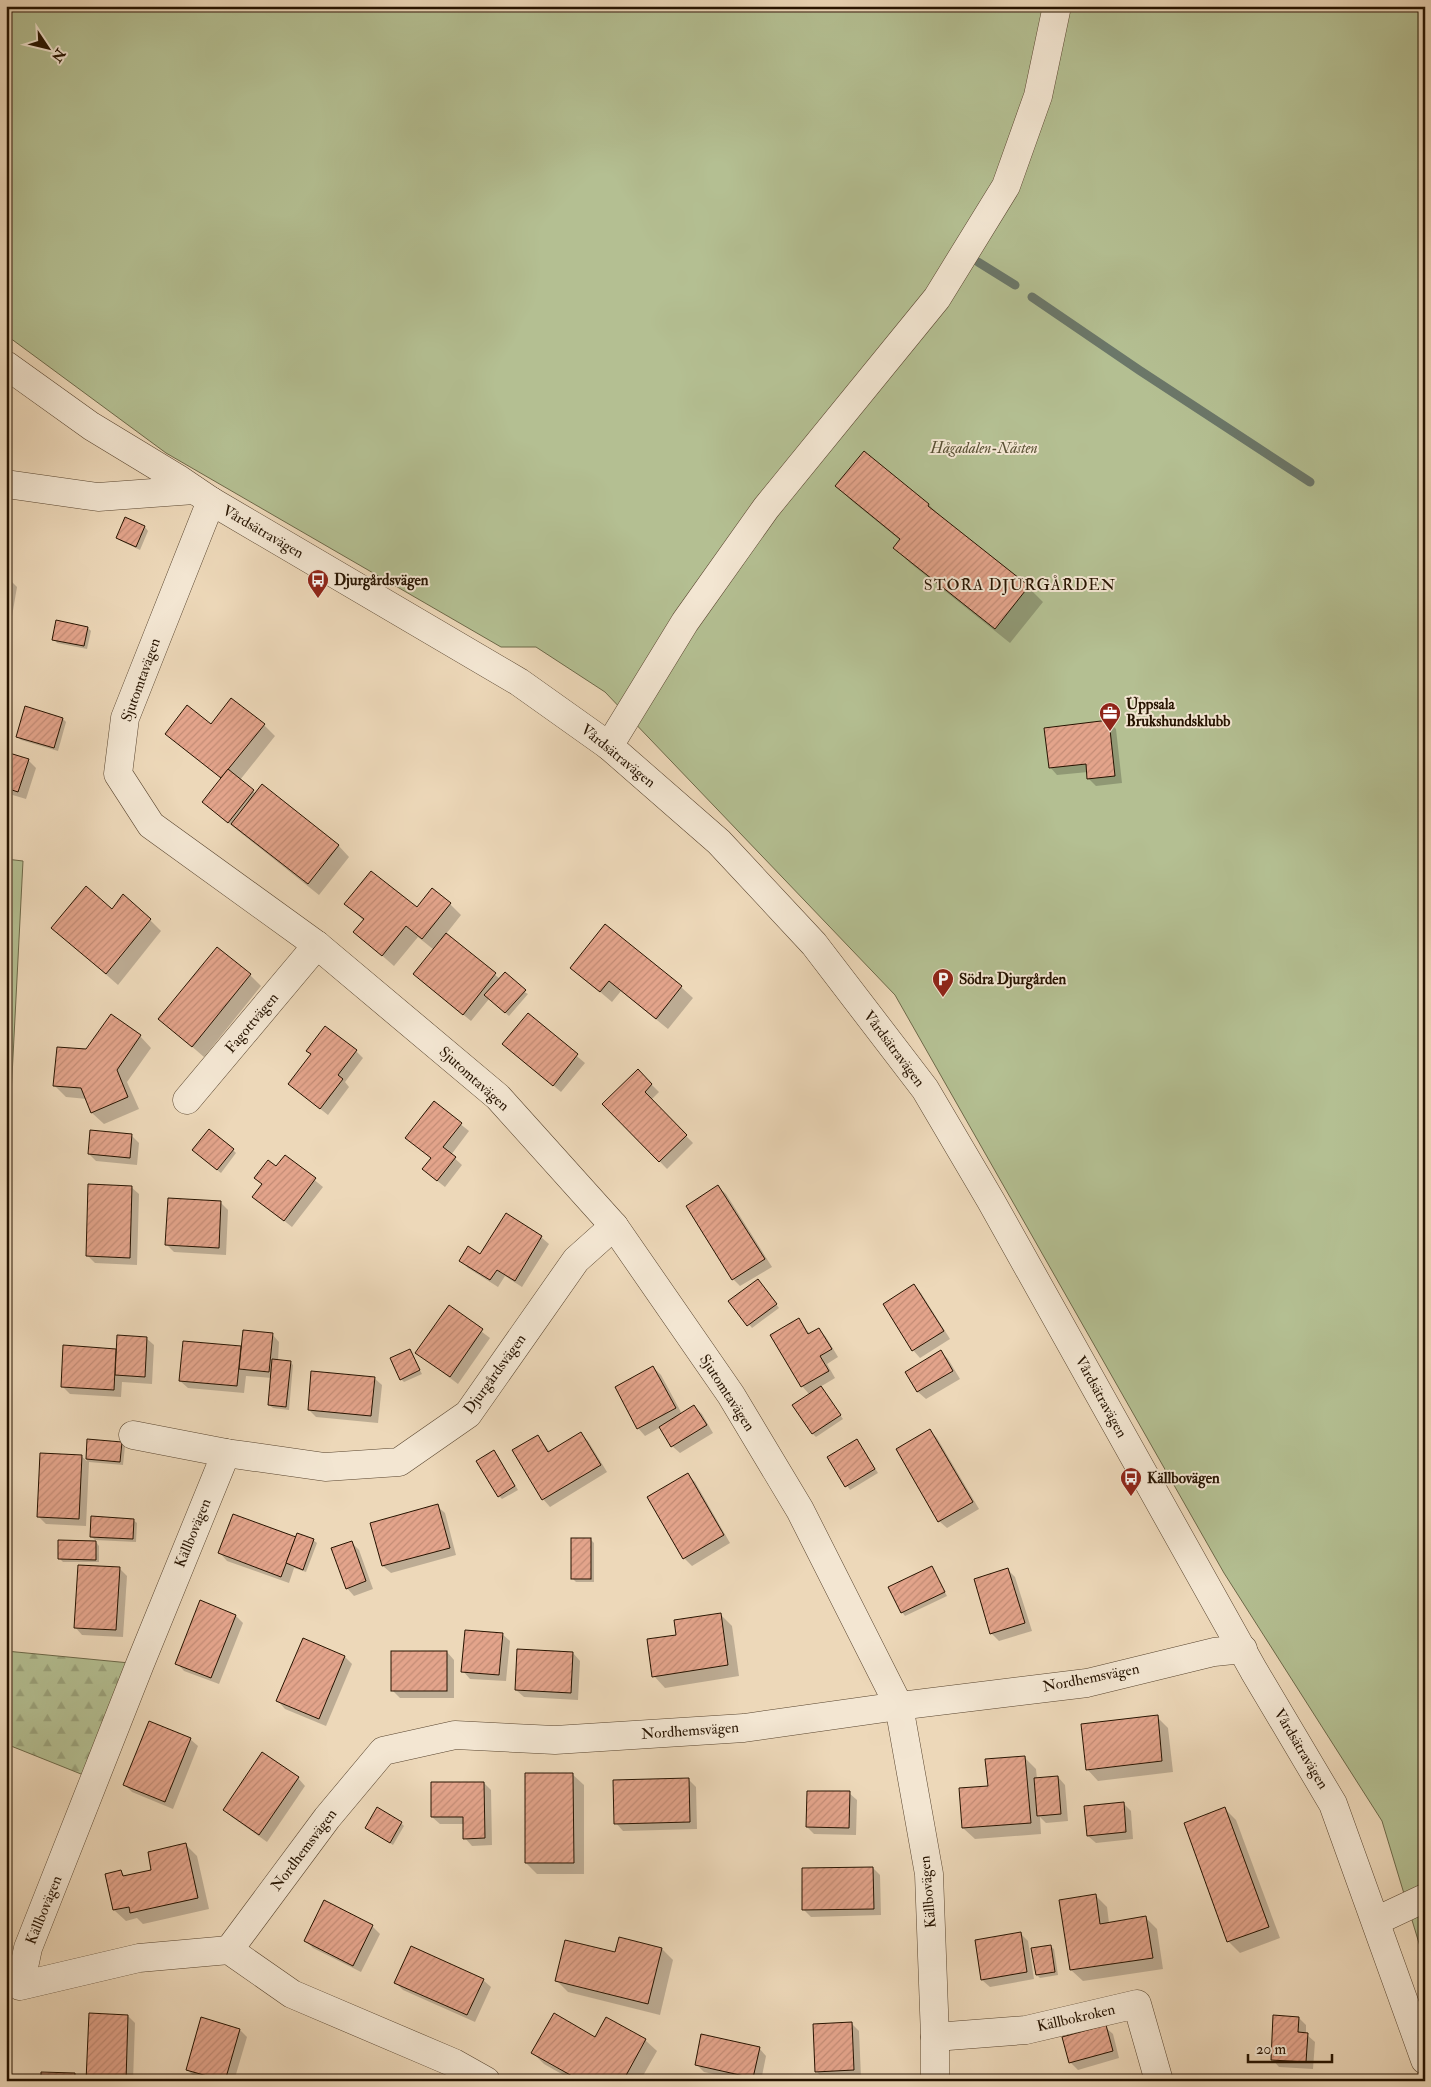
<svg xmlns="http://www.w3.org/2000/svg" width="1431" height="2087" font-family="'IM FELL Double Pica',serif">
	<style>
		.forest { fill: url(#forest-firs); stroke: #6d6949 }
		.park { fill: #b4bf92; stroke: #6d6949 }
		.shadow { fill: #0003 }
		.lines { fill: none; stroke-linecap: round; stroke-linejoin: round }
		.stream { stroke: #6b7769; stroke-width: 9 }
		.building { fill: url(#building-hatch); stroke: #261300 }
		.minor-casing { stroke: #58442e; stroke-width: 29 }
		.minor { stroke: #f3e6d2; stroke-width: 28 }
		.labels { text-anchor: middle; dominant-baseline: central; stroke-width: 4; stroke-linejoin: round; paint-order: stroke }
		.park-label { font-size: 15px; font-style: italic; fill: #584f33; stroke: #f3e6d2 }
		.street-label { font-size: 15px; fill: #261300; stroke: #f3e6d2 }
		.poi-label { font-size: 15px; font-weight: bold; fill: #261300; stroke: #f3e6d2; text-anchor: start }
		.neighbourhood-label { font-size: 16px; letter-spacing: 1px; fill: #261300; stroke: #f3e6d2 }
	</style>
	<defs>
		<pattern id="forest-firs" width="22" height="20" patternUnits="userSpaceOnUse" patternTransform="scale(1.25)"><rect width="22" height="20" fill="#b4bf92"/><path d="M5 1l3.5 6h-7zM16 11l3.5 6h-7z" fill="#9ba37c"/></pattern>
		<pattern id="building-hatch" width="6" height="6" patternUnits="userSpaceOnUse" patternTransform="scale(1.25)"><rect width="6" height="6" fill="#e3a48b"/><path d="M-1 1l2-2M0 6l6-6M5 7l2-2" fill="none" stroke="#c38c76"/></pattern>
	</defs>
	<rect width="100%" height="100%" fill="#edd8b9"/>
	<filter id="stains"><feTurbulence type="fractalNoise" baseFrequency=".004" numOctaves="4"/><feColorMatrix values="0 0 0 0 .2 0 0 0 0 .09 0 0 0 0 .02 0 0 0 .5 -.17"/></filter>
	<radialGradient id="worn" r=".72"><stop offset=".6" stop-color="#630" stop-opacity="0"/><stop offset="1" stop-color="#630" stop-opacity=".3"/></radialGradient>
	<polygon class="forest" points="6,1651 140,1664 96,1780 6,1744"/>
	<g class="park">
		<polygon points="6,6 1425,6 1425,1963 1382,1821 1224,1573 895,995 605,692 536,647 501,647 166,453 6,335"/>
		<polygon points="6,859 23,861 6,1194"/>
	</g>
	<g class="shadow">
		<polygon points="837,486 929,505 944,520 1028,587 1043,602 1010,643 910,563 895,548 901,541 852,501"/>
		<polygon points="125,519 145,527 148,531 140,550 121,541 117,538"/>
		<polygon points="6,576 17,587 10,628 6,628"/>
		<polygon points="88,628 91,631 87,649 57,643 54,639"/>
		<polygon points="26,708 63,719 66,722 58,751 21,740 17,736"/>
		<polygon points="1108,721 1116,729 1122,783 1096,786 1089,779 1088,772 1057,775 1050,767"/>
		<polygon points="264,725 275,736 240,780 256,794 338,845 349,857 319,895 207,806 222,779 167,734 211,726"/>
		<polygon points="6,753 29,761 36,768 26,799 6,793"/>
		<polygon points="346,904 417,909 450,904 461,915 446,934 500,979 528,994 509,1016 489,999 471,1021 422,981 434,950 418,937 394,966 355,932 364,921"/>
		<polygon points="113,910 150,920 161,931 118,985 53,928"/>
		<polygon points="605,926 681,987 693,998 668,1029 621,991 612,1002 572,968"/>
		<polygon points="250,975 261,986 204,1057 160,1019"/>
		<polygon points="528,1015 585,1063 561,1092 504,1044"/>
		<polygon points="140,1036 151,1048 127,1082 139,1109 104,1124 92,1113 87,1099 66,1097 55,1086 87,1050"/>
		<polygon points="307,1050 356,1051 363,1058 345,1082 349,1087 328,1115 289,1084 312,1055"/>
		<polygon points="638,1071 659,1092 651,1100 693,1143 667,1169 604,1104"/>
		<polygon points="434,1103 469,1131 451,1155 462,1165 445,1187 431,1176 432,1159 407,1138"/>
		<polygon points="131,1135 139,1143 137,1165 96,1161 89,1154"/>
		<polygon points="233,1150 236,1153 221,1173 197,1154"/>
		<polygon points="285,1156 323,1187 292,1227 254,1197 263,1185 256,1178 276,1168"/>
		<polygon points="131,1187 139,1194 137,1265 95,1263 88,1256"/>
		<polygon points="718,1187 726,1194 772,1267 740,1286 733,1279"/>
		<polygon points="220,1202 228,1210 226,1255 174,1252 167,1245"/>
		<polygon points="541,1237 549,1244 522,1287 505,1276 498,1287 468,1268 461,1261"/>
		<polygon points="758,1280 779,1308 752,1328 730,1301"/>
		<polygon points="914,1285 921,1293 950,1339 920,1358 913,1350"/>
		<polygon points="449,1307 490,1338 458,1384 417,1353"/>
		<polygon points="799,1320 810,1334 819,1329 826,1337 838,1357 827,1364 835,1378 820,1387 843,1419 816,1437 813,1434 810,1395 802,1386"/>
		<polygon points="272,1334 279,1342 278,1361 290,1362 293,1365 289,1410 273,1408 269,1405 272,1378 246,1376 244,1393 188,1388 180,1381 184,1342 242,1347"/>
		<polygon points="146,1338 154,1345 152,1384 122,1382 121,1397 70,1394 62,1386 64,1347 117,1350"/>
		<polygon points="409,1350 422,1374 404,1382 401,1379"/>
		<polygon points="941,1352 948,1359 960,1379 926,1399 918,1392 907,1372"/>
		<polygon points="653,1367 661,1375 682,1414 694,1406 702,1414 713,1433 680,1453 672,1446 661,1427 645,1436 638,1428"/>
		<polygon points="374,1378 382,1385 378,1423 316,1417 309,1410"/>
		<polygon points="930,1431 937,1438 979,1509 947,1528 939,1521"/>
		<polygon points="581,1434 588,1441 607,1472 550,1507 543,1499 538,1436 550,1452"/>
		<polygon points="88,1440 122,1443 125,1446 123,1465 89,1462 86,1526 46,1524 39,1517 81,1456 87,1461"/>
		<polygon points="857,1440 878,1473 850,1490 829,1458"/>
		<polygon points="497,1455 518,1490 502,1499 499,1496"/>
		<polygon points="687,1474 695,1482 730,1543 692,1566 684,1558"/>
		<polygon points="437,1506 445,1513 456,1555 391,1573 383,1566"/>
		<polygon points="133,1520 137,1523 136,1542 95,1540 91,1536"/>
		<polygon points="296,1538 313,1540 317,1543 306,1572 294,1568 289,1583 227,1561 220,1553"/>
		<polygon points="590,1539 594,1543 594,1582 576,1582 573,1579"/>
		<polygon points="96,1542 99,1546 99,1562 63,1562 59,1558"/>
		<polygon points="351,1542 359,1550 373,1589 354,1596 347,1588"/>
		<polygon points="932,1567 947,1596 905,1616 902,1612"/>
		<polygon points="120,1569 127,1576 123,1637 82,1635 75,1627"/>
		<polygon points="1008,1570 1015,1577 1032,1631 999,1641 991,1633"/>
		<polygon points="201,1602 236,1616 243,1623 219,1684 184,1671 177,1663"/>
		<polygon points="720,1614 732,1626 739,1676 665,1688 654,1676 678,1636"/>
		<polygon points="502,1634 510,1641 506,1681 470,1679 463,1671"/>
		<polygon points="304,1640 345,1657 352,1664 326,1726 285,1709 278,1701"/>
		<polygon points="447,1652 454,1660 454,1698 400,1698 393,1691"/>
		<polygon points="573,1653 580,1661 578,1700 524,1697 516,1690"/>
		<polygon points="1157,1717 1168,1728 1173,1772 1098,1781 1087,1769"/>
		<polygon points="190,1739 198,1746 173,1809 132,1792 125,1785"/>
		<polygon points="1025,1758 1036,1769 1037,1779 1058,1777 1065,1785 1068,1821 1046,1823 1040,1817 1041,1834 975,1839 963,1828 989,1787"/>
		<polygon points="572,1774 584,1785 584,1874 537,1874 526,1863"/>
		<polygon points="298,1778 305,1786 267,1842 232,1817 224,1810"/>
		<polygon points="688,1779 696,1787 697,1829 623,1831 616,1823"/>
		<polygon points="484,1783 491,1790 492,1845 472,1846 465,1838 464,1824 440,1824 432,1817"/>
		<polygon points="849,1793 857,1800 856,1835 814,1834 807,1827"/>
		<polygon points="1123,1803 1131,1811 1133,1839 1096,1843 1088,1836"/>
		<polygon points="1225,1809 1236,1820 1280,1938 1240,1953 1228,1941"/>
		<polygon points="401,1823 404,1826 393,1845 366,1828"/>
		<polygon points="186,1845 197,1856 209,1909 143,1924 137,1918 126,1921 114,1910 121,1872 126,1877 153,1871"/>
		<polygon points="873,1868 880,1875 881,1915 811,1917 804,1910"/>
		<polygon points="1095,1895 1107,1907 1109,1923 1146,1918 1157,1929 1163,1969 1083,1981 1071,1970 1060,1901"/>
		<polygon points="325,1902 372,1926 380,1934 361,1972 313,1948 305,1940"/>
		<polygon points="1020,1933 1028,1941 1034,1979 990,1987 982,1980"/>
		<polygon points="1050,1946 1054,1949 1058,1975 1040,1978 1037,1975 1033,1949"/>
		<polygon points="662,1949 673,1960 660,2015 568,1992 557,1981 616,1954"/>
		<polygon points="483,1980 491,1987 475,2022 403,1990 396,1983"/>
		<polygon points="128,2016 135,2023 133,2081 88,2081"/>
		<polygon points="1299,2018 1306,2025 1306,2034 1315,2042 1313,2069 1279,2067 1272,2059"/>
		<polygon points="851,2023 859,2031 861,2077 824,2079 816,2071"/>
		<polygon points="1105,2027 1113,2034 1119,2058 1078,2070 1070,2062"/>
		<polygon points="240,2030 247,2037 234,2081 208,2081 194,2077 187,2069"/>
		<polygon points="596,2038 645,2040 657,2051 640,2081 574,2081 544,2064 533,2053"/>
		<polygon points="759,2048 766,2056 761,2081 744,2081 704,2072 696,2064"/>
		<polygon points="75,2075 78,2081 42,2081"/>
	</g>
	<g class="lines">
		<g class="stream">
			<polyline points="978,262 1015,285"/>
			<polyline points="1032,297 1139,370 1310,482"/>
		</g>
	</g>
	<g class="building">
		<polygon points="864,451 929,504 928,506 1029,586 995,629 893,548 900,539 835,486"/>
		<polygon points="125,517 145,526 136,547 116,538"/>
		<polygon points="56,620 88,627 84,646 52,640"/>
		<polygon points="231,698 265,724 221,778 165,734 187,705 211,724"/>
		<polygon points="25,706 63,718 54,748 16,737"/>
		<polygon points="1109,720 1115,776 1087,779 1086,764 1049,768 1044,728"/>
		<polygon points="6,752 29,759 18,792 6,788"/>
		<polygon points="228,769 254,790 228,823 202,802"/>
		<polygon points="262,784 339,845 308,884 231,824"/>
		<polygon points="371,871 417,907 432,888 451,903 422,939 406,926 382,956 353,932 364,919 344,904"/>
		<polygon points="86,886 112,909 123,894 151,919 106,974 51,928"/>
		<polygon points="605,924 682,986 656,1019 609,981 600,992 570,968"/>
		<polygon points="446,933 496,973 463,1015 413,974"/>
		<polygon points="217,947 251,974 192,1047 158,1019"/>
		<polygon points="505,972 526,990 505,1013 484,995"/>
		<polygon points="528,1013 578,1054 553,1086 502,1044"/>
		<polygon points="111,1014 141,1035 117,1070 128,1097 91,1113 81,1088 53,1086 57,1047 86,1049"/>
		<polygon points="325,1026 357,1050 338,1075 343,1079 320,1109 288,1084 311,1054 306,1051"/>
		<polygon points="638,1069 652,1084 645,1092 687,1135 659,1162 602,1104"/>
		<polygon points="434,1101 462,1123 443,1147 456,1157 437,1181 422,1169 431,1158 405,1138"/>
		<polygon points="209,1129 234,1149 217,1170 192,1150"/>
		<polygon points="90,1130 132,1134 130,1158 88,1154"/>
		<polygon points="285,1155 316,1178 284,1221 252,1197 262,1184 254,1178 268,1160 276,1166"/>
		<polygon points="88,1184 132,1186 130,1258 86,1256"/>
		<polygon points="718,1185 765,1259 732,1280 686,1206"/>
		<polygon points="168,1198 221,1201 219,1248 165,1245"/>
		<polygon points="506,1213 542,1236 515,1281 497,1270 490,1280 459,1261 468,1246 480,1254"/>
		<polygon points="758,1279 777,1304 747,1326 728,1301"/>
		<polygon points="914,1284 944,1331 912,1351 883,1304"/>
		<polygon points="449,1305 483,1329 450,1377 415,1353"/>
		<polygon points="799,1318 808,1334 819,1328 832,1349 820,1356 829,1371 801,1387 770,1335"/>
		<polygon points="243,1330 273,1333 269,1372 239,1369"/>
		<polygon points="117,1335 147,1337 145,1377 115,1375"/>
		<polygon points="183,1341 241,1346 237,1386 179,1381"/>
		<polygon points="63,1345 116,1349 114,1390 61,1387"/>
		<polygon points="410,1349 420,1370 400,1380 390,1358"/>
		<polygon points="941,1350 953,1371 917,1392 905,1372"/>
		<polygon points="272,1359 291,1361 286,1407 268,1405"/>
		<polygon points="653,1366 676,1408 637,1429 615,1387"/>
		<polygon points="311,1371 375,1377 371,1416 308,1410"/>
		<polygon points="821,1386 841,1415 812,1434 792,1405"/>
		<polygon points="694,1405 707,1425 671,1447 659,1427"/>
		<polygon points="930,1429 973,1502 938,1522 896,1449"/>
		<polygon points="581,1432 601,1465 542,1500 512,1450 538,1435 548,1452"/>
		<polygon points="87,1439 122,1442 120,1462 86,1459"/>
		<polygon points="857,1439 875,1469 845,1487 827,1457"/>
		<polygon points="494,1450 515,1486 498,1497 476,1461"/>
		<polygon points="40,1453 82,1455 79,1519 37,1517"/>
		<polygon points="688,1473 724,1535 683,1559 647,1497"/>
		<polygon points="438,1504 450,1548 382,1566 370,1523"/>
		<polygon points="233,1514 296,1537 281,1577 218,1553"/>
		<polygon points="91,1516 134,1519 133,1539 90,1537"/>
		<polygon points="297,1533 314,1539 303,1570 286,1563"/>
		<rect x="571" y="1538" width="20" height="41"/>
		<polygon points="58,1540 96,1541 96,1560 58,1559"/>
		<polygon points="352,1541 366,1581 346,1589 331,1548"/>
		<polygon points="78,1565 120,1567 116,1630 74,1628"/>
		<polygon points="932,1566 945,1592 901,1613 888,1587"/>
		<polygon points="1008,1568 1025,1623 990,1634 974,1579"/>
		<polygon points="200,1600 236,1615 211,1678 175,1664"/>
		<polygon points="721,1613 728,1665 652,1677 647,1639 676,1635 674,1620"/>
		<polygon points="465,1630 503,1633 499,1675 461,1672"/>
		<polygon points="303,1638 345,1656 319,1719 276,1701"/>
		<polygon points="517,1649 573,1652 571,1693 515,1690"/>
		<rect x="391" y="1651" width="56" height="40"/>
		<polygon points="1158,1715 1162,1761 1086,1770 1081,1724"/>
		<polygon points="149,1721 191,1738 165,1802 123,1785"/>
		<polygon points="262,1752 299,1777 259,1835 223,1810"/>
		<polygon points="1025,1756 1031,1823 962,1828 959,1788 988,1786 985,1759"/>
		<polygon points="525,1773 573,1773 574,1863 525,1863"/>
		<polygon points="1058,1776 1061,1814 1037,1816 1034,1778"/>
		<polygon points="689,1778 690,1822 614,1824 613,1780"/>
		<polygon points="431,1782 484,1782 485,1838 463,1839 463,1817 431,1817"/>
		<polygon points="807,1791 850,1791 849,1828 806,1827"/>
		<polygon points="1124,1802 1126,1832 1087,1836 1084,1806"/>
		<polygon points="377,1807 402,1822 390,1843 365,1828"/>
		<polygon points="1225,1807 1269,1927 1227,1942 1184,1823"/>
		<polygon points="186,1843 198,1898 130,1913 129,1907 113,1910 105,1874 121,1870 123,1876 151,1870 148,1852"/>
		<polygon points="873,1867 874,1909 802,1910 802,1868"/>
		<polygon points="1096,1894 1100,1924 1146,1916 1153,1958 1070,1970 1059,1900"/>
		<polygon points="324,1900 373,1925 353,1966 304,1941"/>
		<polygon points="1021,1932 1027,1972 981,1980 975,1940"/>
		<polygon points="619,1937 662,1948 648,2004 555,1981 565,1940 615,1952"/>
		<polygon points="1051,1945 1055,1972 1036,1975 1031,1948"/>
		<polygon points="411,1946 484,1979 467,2015 394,1983"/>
		<polygon points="89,2013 128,2015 126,2081 86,2081"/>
		<polygon points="554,2013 595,2037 606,2017 646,2039 623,2081 581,2081 531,2053"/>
		<polygon points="1273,2015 1299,2017 1298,2032 1308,2033 1306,2062 1271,2060"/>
		<polygon points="201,2017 240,2029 225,2081 186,2070"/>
		<polygon points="852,2022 854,2070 815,2072 813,2024"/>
		<polygon points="1106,2025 1113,2051 1069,2063 1062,2037"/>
		<polygon points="701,2034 760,2047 753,2078 695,2065"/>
		<polygon points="41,2072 75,2073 75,2081 41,2081"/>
	</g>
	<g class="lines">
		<g class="minor-casing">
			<g id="minor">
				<polyline points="6,365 91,426 180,480 211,501 519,682 609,746 719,842 814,944 925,1089 991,1201 1254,1671 1333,1804 1425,2060"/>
				<polyline points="6,484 98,497 194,490"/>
				<polyline points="211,501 125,718 118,774 151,825 317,945 498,1097 614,1226 731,1395 800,1510 899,1706 929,1874 935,2037 935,2081"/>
				<polyline points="609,746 685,622 766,508 937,298 1006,186 1038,96 1057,6"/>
				<polyline points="187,1100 317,945"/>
				<polyline points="133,1435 226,1453 325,1467 399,1462 468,1414 576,1260 614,1226"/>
				<polyline points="226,1453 140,1664 28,1948 20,1986 139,1958 229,1950 292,1994 454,2063 486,2081"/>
				<polyline points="1376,1921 1425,1898"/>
				<polyline points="229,1950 327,1818 383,1751 455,1735 555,1740 744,1728 899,1706 1087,1683 1214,1652 1243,1649"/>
				<polyline points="935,2037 1026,2030 1137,2004 1159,2081"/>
			</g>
		</g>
		<use href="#minor" class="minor"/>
	</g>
	<defs>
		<g id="bus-pin" transform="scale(1.125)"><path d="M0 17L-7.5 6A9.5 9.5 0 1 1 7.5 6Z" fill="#8f2418" stroke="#f3e6d2"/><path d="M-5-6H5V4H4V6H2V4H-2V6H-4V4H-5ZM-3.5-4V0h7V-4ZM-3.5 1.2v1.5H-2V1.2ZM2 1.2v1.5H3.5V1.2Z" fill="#fff"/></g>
		<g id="office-pin" transform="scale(1.125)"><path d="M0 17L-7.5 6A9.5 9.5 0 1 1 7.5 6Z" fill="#8f2418" stroke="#f3e6d2"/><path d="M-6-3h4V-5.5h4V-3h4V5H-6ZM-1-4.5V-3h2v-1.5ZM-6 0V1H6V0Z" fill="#fff"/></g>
		<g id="parking-pin" transform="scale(1.125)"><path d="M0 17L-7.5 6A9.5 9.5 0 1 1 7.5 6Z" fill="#8f2418" stroke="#f3e6d2"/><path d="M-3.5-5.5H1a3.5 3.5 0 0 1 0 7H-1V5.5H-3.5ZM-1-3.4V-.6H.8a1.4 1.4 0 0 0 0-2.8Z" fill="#fff"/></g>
	</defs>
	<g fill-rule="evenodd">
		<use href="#bus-pin" x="318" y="580"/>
		<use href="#office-pin" x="1110" y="713"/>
		<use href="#parking-pin" x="943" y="979"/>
		<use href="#bus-pin" x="1131" y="1478"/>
	</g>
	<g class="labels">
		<g class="park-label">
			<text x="984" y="448">Hågadalen-Nåsten</text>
		</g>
		<g class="street-label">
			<text transform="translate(263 532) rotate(30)">Vårdsätravägen</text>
			<text transform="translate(141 680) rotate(-70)">Sjutomtavägen</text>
			<text transform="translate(618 756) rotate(39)">Vårdsätravägen</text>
			<text transform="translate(252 1023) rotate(-50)">Fagottvägen</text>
			<text transform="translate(894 1049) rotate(53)">Vårdsätravägen</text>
			<text transform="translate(474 1079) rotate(42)">Sjutomtavägen</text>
			<text transform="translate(495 1374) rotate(-54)">Djurgårdsvägen</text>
			<text transform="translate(727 1393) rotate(57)">Sjutomtavägen</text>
			<text transform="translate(1101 1397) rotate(61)">Vårdsätravägen</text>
			<text transform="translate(193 1533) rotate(-68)">Källbovägen</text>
			<text transform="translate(1091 1678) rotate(-11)">Nordhemsvägen</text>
			<text transform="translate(690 1731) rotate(-4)">Nordhemsvägen</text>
			<text transform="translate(1301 1749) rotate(59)">Vårdsätravägen</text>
			<text transform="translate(304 1850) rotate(-53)">Nordhemsvägen</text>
			<text transform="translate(928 1892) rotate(-95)">Källbovägen</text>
			<text transform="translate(44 1910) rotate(-68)">Källbovägen</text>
			<text transform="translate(1076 2018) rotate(-13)">Källbokroken</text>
		</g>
		<g class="poi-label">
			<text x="334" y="580">Djurgårdsvägen</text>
			<text x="1126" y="704">Uppsala<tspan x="1126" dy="17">Brukshundsklubb</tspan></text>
			<text x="959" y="979">Södra Djurgården</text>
			<text x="1147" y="1478">Källbovägen</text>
		</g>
		<g class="neighbourhood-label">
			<text x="1020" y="585">STORA DJURGÅRDEN</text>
		</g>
	</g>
	<rect width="1431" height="2087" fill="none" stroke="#edd8b9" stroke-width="25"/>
	<rect x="8" y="8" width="1416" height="2072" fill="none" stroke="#261300" stroke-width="2.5"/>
	<rect x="12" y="12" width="1406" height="2062" fill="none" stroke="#261300"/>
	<g transform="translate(48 48) rotate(125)" stroke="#f3e6d2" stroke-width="4" paint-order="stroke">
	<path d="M0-4L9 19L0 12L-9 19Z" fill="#261300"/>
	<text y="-8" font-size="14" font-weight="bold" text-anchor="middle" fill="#261300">N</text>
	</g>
	<path d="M1248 2054v8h84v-8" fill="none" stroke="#261300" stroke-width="2.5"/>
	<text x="1256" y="2054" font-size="15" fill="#261300" stroke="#f3e6d2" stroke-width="4" paint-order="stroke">20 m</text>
	<rect width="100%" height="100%" filter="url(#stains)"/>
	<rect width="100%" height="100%" fill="url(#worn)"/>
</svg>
